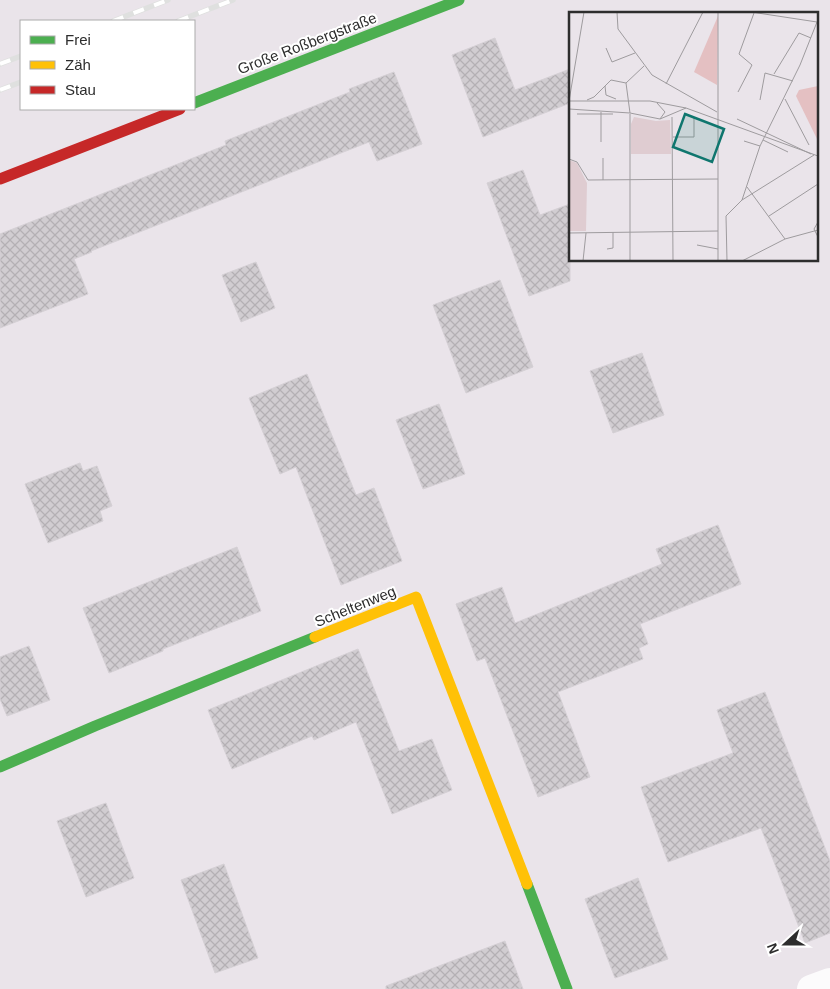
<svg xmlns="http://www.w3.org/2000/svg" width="830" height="989" font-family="Helvetica,sans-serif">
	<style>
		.building { fill: url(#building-cross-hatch); stroke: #d5d0d5 }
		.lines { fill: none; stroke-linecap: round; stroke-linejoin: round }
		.street { stroke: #fcfbfc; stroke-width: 28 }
		.fast { stroke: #4caf50; stroke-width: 11 }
		.slow { stroke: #ffc107; stroke-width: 11 }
		.jam { stroke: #c62828; stroke-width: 11 }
		.rail-casing { stroke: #dfe0df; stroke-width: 5.5 }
		.rail { stroke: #fff; stroke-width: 4; stroke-dasharray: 11; stroke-linecap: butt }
		.labels { text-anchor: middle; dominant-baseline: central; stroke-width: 4; stroke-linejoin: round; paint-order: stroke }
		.street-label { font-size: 15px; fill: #2d2d2d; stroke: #fff }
		.inset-road { fill: none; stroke: #9e9b9e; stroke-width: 1 }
		.view { fill: #0f766e; fill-opacity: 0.15; stroke: #0f766e; stroke-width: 2.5 }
		.inset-edge { fill: none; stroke: #2d2d2d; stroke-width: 2.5 }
	</style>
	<defs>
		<pattern id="building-cross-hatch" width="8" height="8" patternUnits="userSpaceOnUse" patternTransform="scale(1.25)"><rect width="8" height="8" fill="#d1cdd1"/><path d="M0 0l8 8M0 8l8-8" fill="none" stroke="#b4b0b4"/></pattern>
	</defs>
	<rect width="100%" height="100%" fill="#eae4ea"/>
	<g class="building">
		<polygon points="495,38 515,90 570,69 570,103 483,137 452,55"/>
		<polygon points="394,72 422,144 377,161 369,142 91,251 92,252 74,259 88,294 0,328 0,234 226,145 225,141 350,92 349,89"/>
		<polygon points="523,170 540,215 570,204 570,281 529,296 487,183"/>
		<polygon points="256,262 275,308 241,322 222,275"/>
		<polygon points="500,280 533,367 466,393 433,305"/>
		<polygon points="642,353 664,415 613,433 590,371"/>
		<polygon points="307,374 356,495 374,488 402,561 341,585 296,467 280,474 249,398"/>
		<polygon points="439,404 465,474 423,489 396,420"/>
		<polygon points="80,463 83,471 97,466 112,506 100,511 103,521 48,543 25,484"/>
		<polygon points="718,525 741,584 640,624 648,644 639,648 643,659 558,692 590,777 538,797 485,658 477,661 456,604 502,587 515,623 662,564 656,549"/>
		<polygon points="237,547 261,611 163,649 163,651 109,673 83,608"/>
		<polygon points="29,646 50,700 7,716 0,699 0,657"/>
		<polygon points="358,649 399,751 432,739 452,790 392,814 356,722 314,740 312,736 232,769 208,710"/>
		<polygon points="765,692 830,861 830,933 805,943 761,828 668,862 641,787 733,753 717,710"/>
		<polygon points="106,803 134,878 86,897 57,821"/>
		<polygon points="224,864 258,958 215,973 181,880"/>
		<polygon points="638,878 668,959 615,978 585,899"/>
		<polygon points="505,941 523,989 386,989 386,986"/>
	</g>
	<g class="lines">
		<polyline class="street" points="811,989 830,982"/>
		<g class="fast">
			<polyline points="194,103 459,0"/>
			<polyline points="0,767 95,726 315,637"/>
			<polyline points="527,884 567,989"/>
		</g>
		<polyline class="slow" points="315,637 416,597 527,884"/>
		<polyline class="jam" points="0,179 180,109"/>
		<g class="rail-casing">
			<g id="rail">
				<polyline points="113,21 168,0"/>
				<polyline points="178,21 233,0"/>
				<polyline points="0,64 21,56"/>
				<polyline points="0,90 21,82"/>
			</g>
		</g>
		<use href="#rail" class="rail"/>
	</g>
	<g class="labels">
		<g class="street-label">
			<text transform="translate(307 43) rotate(-21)">Große Roßbergstraße</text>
			<text transform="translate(355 606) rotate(-22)">Scheltenweg</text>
		</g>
	</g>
	<g transform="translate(569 12)">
		<rect width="249" height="249" fill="#eae4ea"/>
		<path d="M 149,4 L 148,73 L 125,60 Z" fill="#e4c0c2"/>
		<path d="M 65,105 L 87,109 L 101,108 L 102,142 L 62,142 L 62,112 ZM 0,148 L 8,151 L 18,171 L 17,219 L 0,219 Z" fill="#dfccd1"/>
		<path d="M 249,74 L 249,129 L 227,84 L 230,78 Z" fill="#e4c0c2"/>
		<path class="inset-road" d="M 48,0 L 49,17 L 83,63 L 148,100M 182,0 L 248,10M 37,36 L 43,50 L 66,41M 205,62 L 230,21 L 242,26M 57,71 L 75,54M 97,72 L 134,0M 36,74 L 37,83 L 47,87M 169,80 L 183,53 L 170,42 L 185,1M 216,87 L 240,133M 18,88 L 25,85 L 42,68 L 57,71M 191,88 L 196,61 L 224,69M 0,89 L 15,0M 0,89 L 81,89 L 117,96M 0,97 L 61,101 L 57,71M 61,101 L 91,107 L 96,100 L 88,91M 8,102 L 44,102M 61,102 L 61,249M 103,105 L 104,249M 91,107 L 117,96 L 249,144M 168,107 L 242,142M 104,125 L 125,125 L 125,105M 194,128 L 219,140M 175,129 L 191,134M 32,130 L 32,100M 0,147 L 8,150 L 19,168 L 149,167M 34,168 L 34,146M 178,175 L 216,227M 173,188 L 245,143M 200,204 L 249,172M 249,210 L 245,217 L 249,225M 0,221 L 149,219M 128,233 L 149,237M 38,237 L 44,236 L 44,220M 14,249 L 17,221M 149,249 L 149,0M 158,249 L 157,204 L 173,188 L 191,134 L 231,53 L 248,10M 173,249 L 216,227 L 249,218"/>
		<path class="view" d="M 116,102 L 155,117 L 143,150 L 104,135 Z"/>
		<rect width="249" height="249" class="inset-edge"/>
	</g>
	<rect x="20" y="20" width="175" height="90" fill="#ffffff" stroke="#ababab"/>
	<rect x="30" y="36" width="25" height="8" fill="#4caf50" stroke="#ababab"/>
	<text x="65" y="45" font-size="15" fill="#2d2d2d">Frei</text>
	<rect x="30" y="61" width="25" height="8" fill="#ffc107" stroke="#ababab"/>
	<text x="65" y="70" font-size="15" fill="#2d2d2d">Zäh</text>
	<rect x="30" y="86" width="25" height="8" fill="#c62828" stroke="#ababab"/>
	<text x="65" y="95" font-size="15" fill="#2d2d2d">Stau</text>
	<g transform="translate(785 944) rotate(249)" stroke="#ffffff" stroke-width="4" paint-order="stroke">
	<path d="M0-4L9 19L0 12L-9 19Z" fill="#2d2d2d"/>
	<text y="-8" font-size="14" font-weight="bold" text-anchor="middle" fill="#2d2d2d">N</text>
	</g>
</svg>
